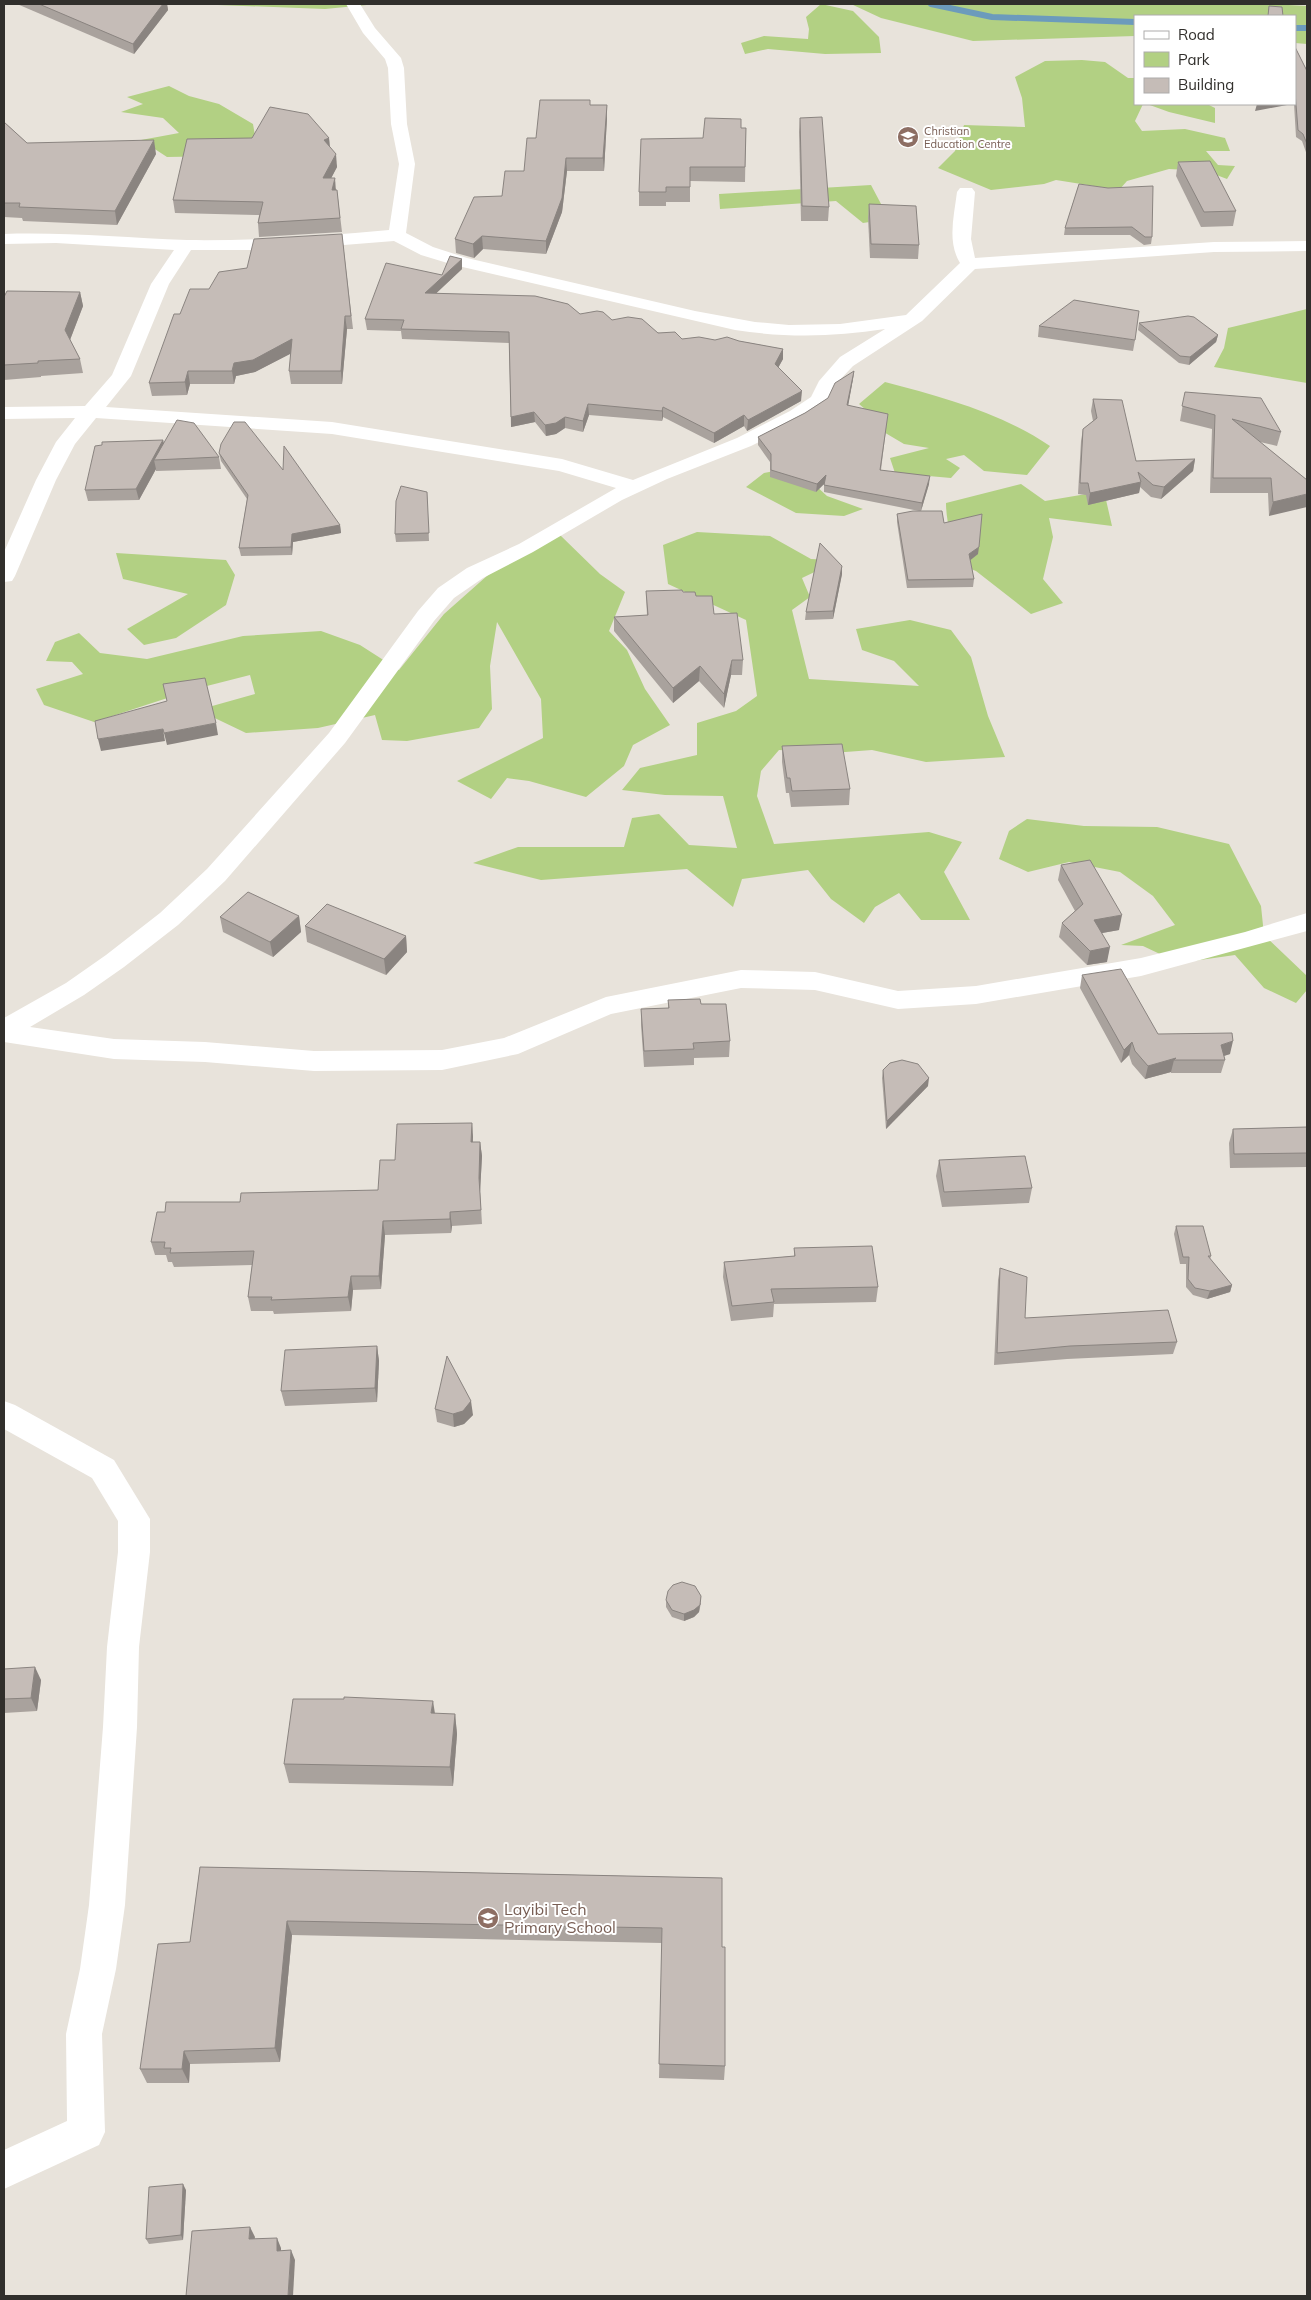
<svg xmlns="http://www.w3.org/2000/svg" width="1311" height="2300" font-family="Mulish,sans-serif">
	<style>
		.green { fill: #b2d083 }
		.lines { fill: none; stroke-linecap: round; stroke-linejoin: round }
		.stream { stroke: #6c9bbc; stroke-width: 6 }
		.minor { fill: #fff; fill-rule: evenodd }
		.wall { fill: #a9a29d }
		.shaded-wall { fill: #8a8480 }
		.building { fill: #c5bcb7; stroke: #8a8480 }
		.labels { text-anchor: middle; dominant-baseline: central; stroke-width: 4; stroke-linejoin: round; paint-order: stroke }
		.far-education-label { font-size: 11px; fill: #785e54; stroke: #fff; text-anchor: start }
		.near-education-label { font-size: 16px; fill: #785e54; stroke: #fff; text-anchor: start }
	</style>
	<rect width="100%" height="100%" fill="#e8e3db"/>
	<g class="green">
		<polygon points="192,4 377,4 325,9"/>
		<polygon points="821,4 853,11 879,37 881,53 825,54 768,49 745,54 741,43 764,36 808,39 809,29 806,17"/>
		<polygon points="851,4 1268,4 1307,6 1307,44 1295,43 1295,16 1135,16 1135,36 973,41 881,18"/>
		<polygon points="1082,60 1105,62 1128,78 1135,78 1135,104 1143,104 1135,121 1142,131 1185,129 1225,138 1230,151 1206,151 1218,165 1235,166 1227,179 1206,171 1169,169 1127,181 1119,190 1056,180 1044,184 991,190 938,168 955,151 964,125 1025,127 1022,98 1015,77 1045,61"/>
		<polygon points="169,86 189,96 219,104 253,124 257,148 224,156 167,157 141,140 179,133 163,118 121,112 143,104 127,97"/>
		<polygon points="1147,104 1207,104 1215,108 1215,123 1169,112"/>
		<polygon points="871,185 889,219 863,223 836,201 720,209 719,194"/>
		<polygon points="1307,309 1307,383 1214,367 1224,348 1228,328"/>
		<path d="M 885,382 C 942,397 1002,413 1050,446 L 1027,475 L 984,471 L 964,455 L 946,459 L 960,468 L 951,478 L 895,473 L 890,458 L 929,448 L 904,444 L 882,431 L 877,419 L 859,404 Z"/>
		<polygon points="815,463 814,484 827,496 863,509 844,516 796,513 746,487 764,473"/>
		<path d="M 1021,484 L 1045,501 L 1104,491 L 1112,526 L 1049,518 L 1053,537 L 1043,579 L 1063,603 L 1031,614 L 976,571 L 956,563 C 953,542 946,523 946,503 Z"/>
		<polygon points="697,532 770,536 811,559 829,560 825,567 802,578 810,597 792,610 809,679 919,686 894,661 862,650 856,629 910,620 951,630 971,657 988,716 1005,757 926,762 872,750 832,753 779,750 761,771 757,796 774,844 929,832 962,842 944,872 970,920 921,920 899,893 875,907 864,923 831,899 808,870 742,879 733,907 687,869 541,880 473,863 518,847 624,847 632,818 659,814 689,845 737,848 723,796 665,795 622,790 640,768 697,755 697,723 736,711 757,696 746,620 668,584 663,545"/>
		<polygon points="560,535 600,574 625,592 609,631 627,650 645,689 670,725 633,745 624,766 586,797 529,781 507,778 491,799 457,781 543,738 541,699 497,622 490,666 492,709 479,728 407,741 382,740 375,715 318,728 246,733 198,710 255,694 250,675 195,689 94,722 44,705 36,689 83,674 72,662 46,661 55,642 79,633 100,653 147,659 243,636 321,631 360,645 399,670 444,614 497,567"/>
		<polygon points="116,553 226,560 235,575 226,605 176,638 144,645 127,629 188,594 123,579"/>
		<polygon points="1027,819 1084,826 1157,827 1229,844 1261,906 1264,935 1307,976 1307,990 1296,1003 1264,988 1235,955 1179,963 1143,946 1121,945 1175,925 1153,896 1120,872 1069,862 1028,872 999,859 1009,831"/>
	</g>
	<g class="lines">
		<g class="stream">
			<polyline points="931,4 992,17 1135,22"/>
			<polyline points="1295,28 1307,28"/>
		</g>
		<g class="minor">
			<path d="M 346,4 L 360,4 L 375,28 L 401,58 L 404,68 L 407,124 L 415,164 L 406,233 L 433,247 L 467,258 L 695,311 L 755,322 L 789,325 L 840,324 L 906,315 L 960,263 C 947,242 954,216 957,192 L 960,188 L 972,188 L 975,192 L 971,239 L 975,258 L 1214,242 L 1307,241 L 1307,251 L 1214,252 L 975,269 L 922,321 L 853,366 L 835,385 L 826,404 L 804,419 L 751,446 L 667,479 L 622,500 L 533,552 L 483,578 L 454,598 L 434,621 L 345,743 L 225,881 L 178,925 L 124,967 L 84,995 L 30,1027 L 114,1039 L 205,1042 L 314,1051 L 442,1050 L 504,1038 L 606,997 L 741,970 L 815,972 L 898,991 L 976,986 L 1141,958 L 1245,932 L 1307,913 L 1307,931 L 1141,976 L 976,1004 L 898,1009 L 815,990 L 741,988 L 611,1014 L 518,1054 L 442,1070 L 314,1071 L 205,1062 L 114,1059 L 4,1042 L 4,1018 L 66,983 L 106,955 L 160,913 L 207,869 L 329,733 L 418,611 L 438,588 L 467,568 L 519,544 L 616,488 L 559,471 L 332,434 L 96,418 L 75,444 L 56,480 L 15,576 L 12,581 L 4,582 L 4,552 L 36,480 L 56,442 L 75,418 L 4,419 L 4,407 L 85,406 L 112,375 L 151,284 L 174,250 L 56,243 L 4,244 L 4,234 C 65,232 126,238 187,240 C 255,241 321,236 389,230 L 399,164 L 391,124 L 388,68 L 385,59 L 363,33 ZM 394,241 L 421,255 L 454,265 L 735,330 C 786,338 834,337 885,329 L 840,357 L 819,381 L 811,397 L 790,411 L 737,438 L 633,480 L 562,459 L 332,422 L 106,407 L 131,376 L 169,284 L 191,250 L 281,250 Z"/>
			<polygon points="4,1401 15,1405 114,1460 150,1519 150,1552 139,1647 137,1727 125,1905 116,1969 102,2034 105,2132 99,2145 4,2189 4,2150 67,2121 66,2034 80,1969 89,1905 103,1727 107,1647 118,1552 118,1521 92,1478 4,1429"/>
		</g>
	</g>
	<g class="wall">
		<polygon points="17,4 167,4 168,10 134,54"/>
		<polygon points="1295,47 1307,71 1307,155 1302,141 1296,137 1294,104 1295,104"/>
		<polygon points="590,100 590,105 607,105 607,118 604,171 567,171 562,212 546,254 483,249 474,258 456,253 455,239 502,196 524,171 536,138"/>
		<polygon points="800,118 829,207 828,221 801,221 799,132"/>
		<polygon points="4,122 27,143 156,154 117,225 23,221 22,218 4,217"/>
		<polygon points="741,128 746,128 745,182 690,181 690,202 666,202 666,206 639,206 639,192 703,138"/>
		<polygon points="329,138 330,147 337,167 331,178 336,190 337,190 342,232 259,237 258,223 259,215 175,213 173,200"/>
		<polygon points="1178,162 1236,211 1233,226 1201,227 1176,176"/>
		<polygon points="1079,184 1152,237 1151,244 1144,245 1130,235 1064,235 1065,228"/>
		<polygon points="869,204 919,245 918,259 870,258 868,218"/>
		<polygon points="342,234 353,329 347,329 342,384 291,384 289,371 291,353 255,372 236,376 234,384 190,384 187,395 152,396 149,383 180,314 209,289 247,268"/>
		<polygon points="462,259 462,269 436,293 580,314 612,320 682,339 715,340 739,341 783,349 783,359 778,368 801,401 747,431 744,426 714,443 663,417 662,421 589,415 583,432 565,428 556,434 546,436 535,422 511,427 509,343 402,339 401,331 367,330 365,319 442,275"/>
		<polygon points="80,292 83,306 70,340 80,359 83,373 41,376 41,377 4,380 4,297"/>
		<polygon points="1139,323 1218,335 1216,342 1189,365 1179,363 1138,330"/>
		<polygon points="1039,326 1135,340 1133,351 1038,337"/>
		<polygon points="854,371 853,379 848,405 887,421 881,470 929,484 921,511 944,523 978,554 970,560 974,579 973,587 907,588 897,522 897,514 919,511 824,492 824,484 816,492 770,477 770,462 758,445 758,437 805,413 828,398"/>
		<polygon points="1185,392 1281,432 1277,446 1260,442 1307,480 1269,516 1268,493 1210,493 1212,429 1180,421"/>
		<polygon points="1093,399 1136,461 1195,459 1193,471 1161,499 1151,497 1140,487 1139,493 1088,505 1086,495 1078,494 1081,441 1083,429 1093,421 1091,411"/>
		<polygon points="163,440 164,443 219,457 221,469 156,471 156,469 139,500 88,501 85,490"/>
		<polygon points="219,453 340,525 341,533 293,542 292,555 241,556 239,548 247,499 221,461"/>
		<polygon points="427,492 429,541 396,542 395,534"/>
		<polygon points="842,566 842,574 833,619 805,620 806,612"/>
		<polygon points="646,591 683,592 696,596 714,614 743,660 742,675 731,675 724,708 699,681 673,703 614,631 614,617 647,616"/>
		<polygon points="782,746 850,789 849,805 791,807 789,793 786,793 782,762"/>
		<polygon points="1061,865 1119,930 1102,933 1107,962 1087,965 1059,937 1062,923 1075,911 1058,880"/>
		<polygon points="299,916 301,932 273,957 223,932 220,917"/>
		<polygon points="305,926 406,936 407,952 386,975 307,942"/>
		<polygon points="1082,975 1158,1034 1230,1054 1224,1056 1225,1060 1221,1073 1171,1073 1171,1072 1145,1079 1132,1064 1129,1055 1121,1063 1080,988"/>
		<polygon points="668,1000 701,1004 730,1041 729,1057 694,1058 694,1065 644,1067 641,1025 641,1009 668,1008"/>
		<polygon points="883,1070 928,1086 886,1129 882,1078"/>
		<polygon points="472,1123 473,1142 480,1142 482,1156 480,1192 482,1224 452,1226 451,1233 385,1235 381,1289 353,1290 351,1311 274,1314 273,1311 251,1311 248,1297 252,1265 174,1267 172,1262 168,1262 166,1255 155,1255 151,1242 165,1212 240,1202 378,1190 395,1160"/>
		<polygon points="1307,1127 1307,1167 1230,1168 1229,1143 1233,1129"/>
		<polygon points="939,1160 1032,1188 1029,1203 942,1207 936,1176"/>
		<polygon points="1176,1226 1211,1256 1210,1259 1232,1285 1230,1292 1207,1299 1193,1295 1186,1287 1186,1264 1180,1264 1174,1234"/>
		<polygon points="794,1248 878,1287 876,1302 774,1304 773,1317 731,1321 723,1277 724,1262 794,1256"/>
		<polygon points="1000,1268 1025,1318 1177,1342 1173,1354 1067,1359 994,1365 998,1280"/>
		<polygon points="377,1346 379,1361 377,1402 285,1406 281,1391"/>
		<polygon points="435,1409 473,1415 464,1424 454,1427 437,1422"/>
		<polygon points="666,1600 701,1603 699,1612 694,1617 684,1621 672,1617 666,1607"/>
		<polygon points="4,1669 41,1680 37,1711 4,1713"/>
		<polygon points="435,1714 455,1714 457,1734 453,1786 289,1783 284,1764"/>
		<polygon points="200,1867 722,1878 722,1947 725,2066 724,2080 659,2078 662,1943 292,1935 280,2062 190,2064 189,2083 147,2083 140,2069 190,1942"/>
		<polygon points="186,2190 183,2240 149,2244 146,2239"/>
	</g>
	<g class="shaded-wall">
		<polygon points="163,4 167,4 168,10 134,54 133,44"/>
		<polygon points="1257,104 1287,104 1287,105 1255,111"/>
		<polygon points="607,105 607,118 604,171 603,158"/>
		<polygon points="329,138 330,151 324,140"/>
		<polygon points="154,140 156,154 117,225 115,211"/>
		<polygon points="336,154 337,167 324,192 323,178"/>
		<polygon points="566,158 567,171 562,212 546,254 546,241"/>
		<polygon points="335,178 336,192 332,190"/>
		<polygon points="482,236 483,249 474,258 473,244"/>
		<polygon points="462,259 462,269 426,303 425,293"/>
		<polygon points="80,292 83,306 68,345 65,330"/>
		<polygon points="345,316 347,329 342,384 341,371"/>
		<polygon points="1218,335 1216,342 1189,365 1190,357"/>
		<polygon points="292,339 294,352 255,372 236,376 234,384 232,371 234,363"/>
		<polygon points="783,349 783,359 774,375 775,364"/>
		<polygon points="188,371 190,384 187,395 185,382"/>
		<polygon points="854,371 853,379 847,412 847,405"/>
		<polygon points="802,391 801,401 747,431 748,420"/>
		<polygon points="588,404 589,415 583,432 583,421"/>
		<polygon points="663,407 663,417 662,421 662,411"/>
		<polygon points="534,412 535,422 511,427 511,417"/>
		<polygon points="744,415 744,426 714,443 714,433"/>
		<polygon points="565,417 565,428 556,434 546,436 545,425"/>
		<polygon points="163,440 165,451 154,460 156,469 139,500 136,489"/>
		<polygon points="1195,459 1193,471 1161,499 1164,487"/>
		<polygon points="826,475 825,483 816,492 817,484"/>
		<polygon points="930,476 929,484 921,511 922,503"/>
		<polygon points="1141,482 1139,493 1088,505 1090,493"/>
		<polygon points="1307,494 1307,507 1269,516 1273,502"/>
		<polygon points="340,525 341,533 293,542 292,555 291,547 292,534"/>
		<polygon points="979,547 978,554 968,562 969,554"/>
		<polygon points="842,566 842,574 833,619 833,611"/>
		<polygon points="732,660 731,675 724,708 724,694"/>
		<polygon points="700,666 699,681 673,703 673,688"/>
		<polygon points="216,723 218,735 167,745 164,733"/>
		<polygon points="163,729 165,741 101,751 98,739"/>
		<polygon points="1122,915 1119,930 1091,935 1094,920"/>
		<polygon points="299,916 301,932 273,957 270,942"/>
		<polygon points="406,936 407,952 386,975 384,959"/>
		<polygon points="1110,947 1107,962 1087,965 1090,951"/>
		<polygon points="1233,1041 1230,1054 1217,1058 1221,1045"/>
		<polygon points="1132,1042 1129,1055 1121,1063 1124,1050"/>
		<polygon points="1176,1058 1174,1060 1171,1072 1145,1079 1148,1066"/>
		<polygon points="929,1078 928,1086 886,1129 887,1121"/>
		<polygon points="472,1123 473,1137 472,1156 471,1142"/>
		<polygon points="480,1142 482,1156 480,1192 482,1224 479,1178"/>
		<polygon points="450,1212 452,1226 451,1233 450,1219"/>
		<polygon points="383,1221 385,1235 381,1289 379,1276"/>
		<polygon points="351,1276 353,1290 351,1311 348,1297"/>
		<polygon points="1232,1285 1230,1292 1207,1299 1210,1291"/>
		<polygon points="377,1346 379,1361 377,1402 375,1388"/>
		<polygon points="471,1401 473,1415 464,1424 454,1427 453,1414"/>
		<polygon points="701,1596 699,1612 694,1617 684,1621 684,1614"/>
		<polygon points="35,1667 41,1680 37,1711 31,1698"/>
		<polygon points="433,1701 436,1720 431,1713"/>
		<polygon points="455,1714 457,1734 453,1786 450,1767"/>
		<polygon points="287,1921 292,1935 280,2062 275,2048"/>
		<polygon points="184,2051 190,2064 189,2083 182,2069"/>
		<polygon points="183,2184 186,2190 183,2240 181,2235"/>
		<polygon points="250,2227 255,2237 253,2249 249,2239"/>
		<polygon points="277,2238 281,2248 281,2260 277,2251"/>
		<polygon points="291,2250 295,2260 293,2296 288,2296"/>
	</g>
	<g class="building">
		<polygon points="39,4 163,4 133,44"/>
		<polygon points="1269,6 1282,7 1283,16 1268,16"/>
		<polygon points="1295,47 1307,71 1307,144 1303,134 1298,130 1295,92"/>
		<polygon points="540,100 590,100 590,105 607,105 603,158 566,158 562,198 546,241 482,236 473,244 455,239 474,197 502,196 505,171 524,171 527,138 536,138"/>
		<polygon points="270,107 308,114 329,138 324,140 336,154 323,178 335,178 332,190 337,190 340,218 258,223 263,202 173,200 187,139 252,138"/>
		<polygon points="822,117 829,207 802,206 800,118"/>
		<polygon points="705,118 741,119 741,128 746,128 745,167 690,167 690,187 666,187 666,192 639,192 641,139 703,138"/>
		<polygon points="4,122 27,143 154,140 115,211 19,207 20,203 4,203"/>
		<polygon points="1210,161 1236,211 1204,212 1178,162"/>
		<polygon points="1079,184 1108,188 1153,186 1152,237 1145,237 1132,227 1065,228"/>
		<polygon points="869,204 916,206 919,245 871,244"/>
		<polygon points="342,234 351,316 345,316 341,371 289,371 292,339 253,360 234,363 232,371 188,371 185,382 149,383 174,314 180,314 190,289 209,289 219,272 247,268 254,239"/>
		<polygon points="450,256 462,259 425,293 535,296 568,304 580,314 597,311 603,312 612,320 628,317 642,319 658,333 675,332 682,339 699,337 715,340 727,337 739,341 783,349 775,364 802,391 748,420 744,415 714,433 663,407 662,411 588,404 583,421 565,417 556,423 545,425 534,412 511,417 509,332 401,329 404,320 365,319 386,263 442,275"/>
		<polygon points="7,291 80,292 65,330 80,359 38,361 38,363 4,365 4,297"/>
		<polygon points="1074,300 1139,311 1135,340 1039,326"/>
		<polygon points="1188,316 1194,317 1218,335 1190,357 1180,356 1139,323"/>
		<polygon points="854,371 847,405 888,414 880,470 930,476 922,503 824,485 826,475 817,484 771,470 771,454 758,437 805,413 828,398 835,383"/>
		<polygon points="1185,392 1261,398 1281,432 1232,419 1307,480 1307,494 1273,502 1271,478 1213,478 1215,415 1182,406"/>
		<polygon points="1093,399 1122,400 1136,461 1195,459 1164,487 1153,485 1138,472 1141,482 1090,493 1088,483 1080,483 1083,429 1097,418"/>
		<polygon points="177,420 194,423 219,457 154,460"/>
		<polygon points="234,422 245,422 283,470 284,446 340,525 292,534 291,547 239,548 248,495 219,453 221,444"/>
		<polygon points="163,440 136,489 85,490 95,446 102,445 102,442"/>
		<polygon points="401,486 427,492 429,533 395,534 396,501"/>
		<polygon points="913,511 942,511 944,523 982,514 979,547 969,554 974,579 908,580 897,514"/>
		<polygon points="820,543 842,566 833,611 806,612"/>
		<polygon points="682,590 683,592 695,592 696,596 712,596 714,614 737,613 743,660 732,660 724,694 700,666 673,688 614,617 648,615 646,591"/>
		<polygon points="205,678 216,723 164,733 163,729 98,739 95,721 167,701 163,684"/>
		<polygon points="842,744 850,789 792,791 790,778 787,778 782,746"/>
		<polygon points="1090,860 1122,915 1094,920 1110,947 1090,951 1062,923 1083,904 1061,865"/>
		<polygon points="248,892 299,916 270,942 220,917"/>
		<polygon points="327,904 406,936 384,959 305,926"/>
		<polygon points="1121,969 1158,1034 1232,1033 1233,1041 1221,1045 1225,1060 1174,1060 1176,1058 1148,1066 1135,1051 1132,1042 1124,1050 1082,975"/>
		<polygon points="700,999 701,1004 726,1004 730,1041 693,1043 694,1049 644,1051 641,1009 669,1008 668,1000"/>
		<polygon points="902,1060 918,1064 929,1078 887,1121 883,1070 890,1063"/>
		<polygon points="472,1123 471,1142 480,1142 479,1178 481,1210 450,1212 450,1219 383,1221 379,1276 351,1276 348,1297 271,1300 272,1297 248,1297 254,1251 170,1253 171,1248 164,1248 165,1242 151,1242 157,1212 165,1212 166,1202 240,1202 241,1193 378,1190 380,1160 395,1160 397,1124"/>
		<polygon points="1307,1127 1307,1153 1234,1154 1233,1129"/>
		<polygon points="1025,1156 1032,1188 944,1192 939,1160"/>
		<polygon points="1176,1226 1203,1226 1211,1256 1208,1256 1232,1285 1210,1291 1195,1288 1188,1279 1189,1257 1183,1257"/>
		<polygon points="872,1246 878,1287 771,1289 774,1302 732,1306 724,1262 795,1256 794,1248"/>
		<polygon points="1000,1268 1027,1277 1025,1318 1168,1310 1177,1342 1070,1346 997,1353"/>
		<polygon points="377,1346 375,1388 281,1391 285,1350"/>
		<polygon points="447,1356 471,1401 463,1411 453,1414 435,1409"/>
		<polygon points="682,1582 695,1586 701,1596 700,1605 694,1610 684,1614 672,1610 666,1600 668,1591 673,1585"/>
		<polygon points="35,1667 31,1698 4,1699 4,1669"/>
		<polygon points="344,1697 433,1701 431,1713 455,1714 450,1767 284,1764 293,1699 344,1699"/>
		<polygon points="200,1867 722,1878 722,1947 725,1947 725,2066 659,2064 662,1928 287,1921 275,2048 184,2051 182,2069 140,2069 158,1944 190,1942"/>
		<polygon points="183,2184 181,2235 146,2239 149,2187"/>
		<polygon points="250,2227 249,2239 277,2238 277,2251 291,2250 288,2296 186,2296 192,2231"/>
	</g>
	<defs>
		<g id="school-disc" transform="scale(1.125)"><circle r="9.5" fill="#8d6e63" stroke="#fff"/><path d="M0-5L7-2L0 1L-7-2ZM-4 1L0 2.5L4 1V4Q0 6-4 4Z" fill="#fff"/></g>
	</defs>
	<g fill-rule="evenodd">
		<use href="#school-disc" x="908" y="137"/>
		<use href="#school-disc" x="488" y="1918"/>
	</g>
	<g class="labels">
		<g class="far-education-label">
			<text x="924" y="131">Christian<tspan x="924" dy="13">Education Centre</tspan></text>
		</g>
		<g class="near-education-label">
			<text x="504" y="1909">Layibi Tech<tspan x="504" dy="18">Primary School</tspan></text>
		</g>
	</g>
	<rect width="1311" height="2300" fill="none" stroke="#312f2c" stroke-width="10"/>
	<rect x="1134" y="15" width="162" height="90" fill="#ffffff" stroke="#adacab"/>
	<rect x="1144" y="31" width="25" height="8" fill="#ffffff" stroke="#adacab"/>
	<text x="1178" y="40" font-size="15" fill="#312f2c">Road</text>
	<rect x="1144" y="52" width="25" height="15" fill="#b2d083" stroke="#adacab"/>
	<text x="1178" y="65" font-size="15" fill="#312f2c">Park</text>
	<rect x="1144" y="78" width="25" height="15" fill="#c5bcb7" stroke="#adacab"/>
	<text x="1178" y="90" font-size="15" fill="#312f2c">Building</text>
</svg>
